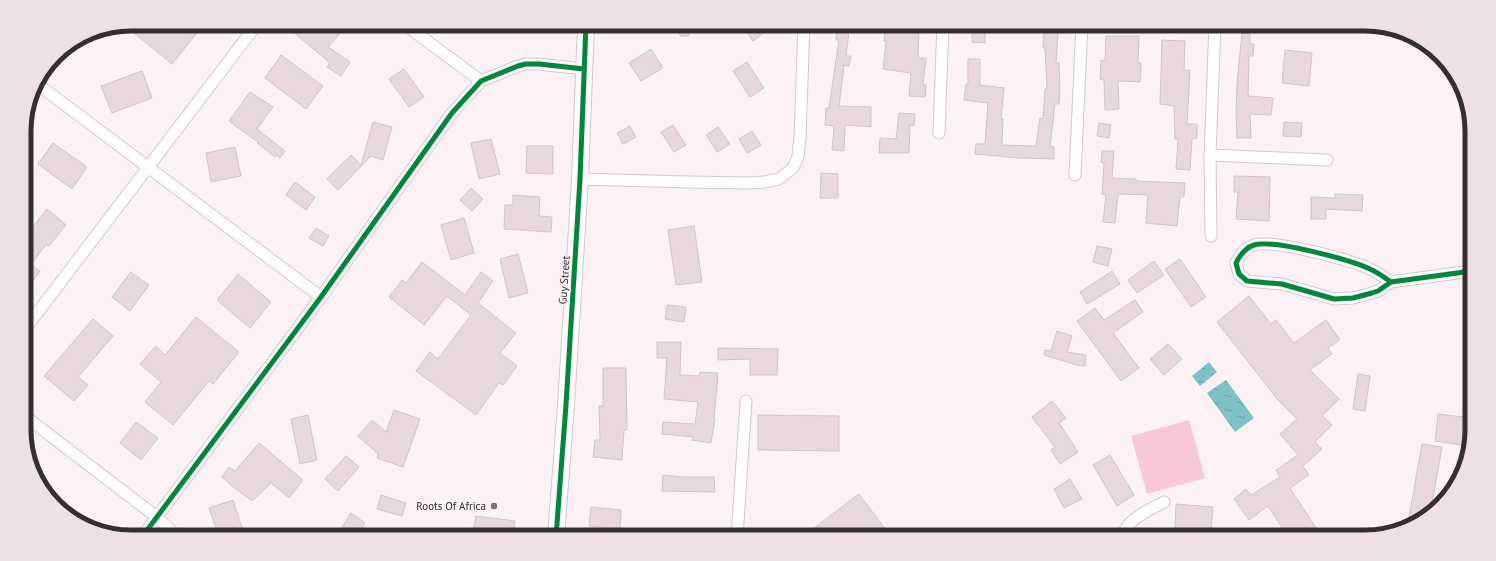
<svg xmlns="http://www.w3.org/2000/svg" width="1496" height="561" font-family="'PT Sans',sans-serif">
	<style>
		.grass { fill: #f8c8d9 }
		.water { fill: url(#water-ripples) }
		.building { fill: #e8d8dd; stroke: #cdc6c8 }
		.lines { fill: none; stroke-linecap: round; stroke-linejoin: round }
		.street-casing { stroke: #d1cacc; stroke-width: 13 }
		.secondary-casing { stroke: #d1cacc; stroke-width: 18 }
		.street { stroke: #fffdfe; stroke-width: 11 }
		.secondary { stroke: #fffdfe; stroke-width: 16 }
		.cycleway-casing { stroke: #ffeff4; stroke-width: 8 }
		.cycleway { stroke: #00873e; stroke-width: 5 }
		.poi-dot { fill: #7b7376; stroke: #ffeff4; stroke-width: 1.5 }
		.labels { text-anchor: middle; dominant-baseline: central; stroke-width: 3; stroke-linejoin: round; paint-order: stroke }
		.street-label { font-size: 11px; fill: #352f31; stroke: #ffeff4 }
		.poi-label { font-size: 11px; fill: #352f31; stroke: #ffeff4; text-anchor: end }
		.rim { fill: none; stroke: #352f31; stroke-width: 5 }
	</style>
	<defs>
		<pattern id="water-ripples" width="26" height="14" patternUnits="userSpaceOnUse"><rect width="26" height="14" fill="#7cc2c6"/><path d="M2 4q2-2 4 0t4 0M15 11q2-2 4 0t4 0" fill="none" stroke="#669ea1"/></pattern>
	</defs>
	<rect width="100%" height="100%" fill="#fcf2f5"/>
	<polygon class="grass" points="1189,420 1205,478 1147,494 1131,436"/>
	<g class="water">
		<polygon points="1209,362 1217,372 1200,386 1192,376"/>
		<polygon points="1226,380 1254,418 1235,432 1207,393"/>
	</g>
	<g class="building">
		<polygon points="131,24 204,24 172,64 124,25"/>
		<polygon points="296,24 348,24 328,47 350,62 341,76 327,67 330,63 291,30"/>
		<polygon points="679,24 689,24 689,36 680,36"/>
		<polygon points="741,24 776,24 753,41"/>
		<polygon points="837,24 850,24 846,56 851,56 849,66 844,65 839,106 871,107 871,127 845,125 844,151 832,150 834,126 825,125 826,108 829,108 839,40 836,40"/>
		<polygon points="885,25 919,26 918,58 926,58 923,85 926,85 925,97 909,96 911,73 883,69 886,41 884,41"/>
		<polygon points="1044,31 1058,32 1056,63 1059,63 1060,89 1059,104 1055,104 1050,146 1054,147 1054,159 1019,158 975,154 976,144 985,144 988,103 964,100 966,84 968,84 968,59 980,59 980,85 1004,88 1001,119 1003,119 1002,145 1036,146 1040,118 1043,119 1045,89 1047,89 1045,48 1043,48"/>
		<polygon points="972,32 985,32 985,43 972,42"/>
		<polygon points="1242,33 1250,34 1250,44 1254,44 1253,56 1249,56 1248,96 1273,98 1271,115 1250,114 1251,138 1237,138 1236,112 1237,84"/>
		<polygon points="1106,36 1139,36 1138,63 1141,63 1140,82 1118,81 1119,109 1105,110 1104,80 1100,79 1101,60 1105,61"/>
		<polygon points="1162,40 1185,41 1184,70 1190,70 1187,124 1197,124 1197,138 1192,139 1190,170 1176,169 1178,139 1175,139 1174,106 1160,104"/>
		<polygon points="651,49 663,68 641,81 629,63"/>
		<polygon points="1285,50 1312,53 1309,86 1282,83"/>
		<polygon points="281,55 323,86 306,109 265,78"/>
		<polygon points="747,62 764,88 750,97 733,71"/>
		<polygon points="404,69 424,97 409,107 389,79"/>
		<polygon points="142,71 152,98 112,113 101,86"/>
		<polygon points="250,92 273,107 257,129 285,151 280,158 276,155 275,157 257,143 259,143 229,121"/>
		<polygon points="899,113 915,114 914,126 910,125 909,153 879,153 880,138 896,139"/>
		<polygon points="373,122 392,127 383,160 371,156 338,190 327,179 351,155 361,165"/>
		<polygon points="1284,122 1302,123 1301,137 1283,136"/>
		<polygon points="1099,123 1111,125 1109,138 1097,136"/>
		<polygon points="673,125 686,145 674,152 661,132"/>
		<polygon points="630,126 636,137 623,144 617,133"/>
		<polygon points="718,127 730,144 717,152 706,135"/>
		<polygon points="752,131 761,145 747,153 739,139"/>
		<polygon points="491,139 500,174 479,179 471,143"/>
		<polygon points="53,143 87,167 72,189 38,164"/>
		<polygon points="527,146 553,146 553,174 526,173"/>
		<polygon points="235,147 241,176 211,182 206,153"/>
		<polygon points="1102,151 1114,151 1112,178 1136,179 1136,181 1185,183 1184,197 1180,197 1177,226 1146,223 1148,195 1118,194 1115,223 1103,222 1106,195 1102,194 1104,163 1101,162"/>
		<polygon points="821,173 838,174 838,198 820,198"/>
		<polygon points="1234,176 1270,177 1269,221 1236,219 1238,192 1234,192"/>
		<polygon points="295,182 315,197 306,210 286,195"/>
		<polygon points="471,188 483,199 472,211 460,200"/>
		<polygon points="1335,194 1363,195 1362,211 1326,209 1326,219 1311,219 1311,197 1335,198"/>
		<polygon points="513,195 540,197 539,216 552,217 551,232 504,229 505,205 513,205"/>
		<polygon points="47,209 66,225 49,246 46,244 31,265 40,271 25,291 25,236"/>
		<polygon points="464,218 474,253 451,260 441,225"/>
		<polygon points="694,226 702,282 676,285 668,230"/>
		<polygon points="316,228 329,236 323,246 309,238"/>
		<polygon points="1097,246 1112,249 1108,266 1093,262"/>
		<polygon points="518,254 528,293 509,298 500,259"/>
		<polygon points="1180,259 1206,297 1191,307 1165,269"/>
		<polygon points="1154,261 1164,275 1137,293 1128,280"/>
		<polygon points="422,262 465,295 481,272 493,281 478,303 516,333 500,353 517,366 503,385 499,383 476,415 416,371 430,352 438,359 471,315 447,296 424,325 389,297 402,280 406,283"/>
		<polygon points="1112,271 1120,284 1087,304 1080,292"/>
		<polygon points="131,272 149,285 130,311 112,297"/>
		<polygon points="238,274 271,302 250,328 217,300"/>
		<polygon points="1249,296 1271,324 1276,320 1294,343 1326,320 1340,340 1328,348 1332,354 1310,370 1339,399 1322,416 1332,425 1315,442 1322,449 1303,466 1309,475 1290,488 1322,537 1288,537 1268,506 1249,520 1234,499 1246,489 1251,495 1280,477 1276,470 1298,455 1280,434 1297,419 1278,400 1217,322"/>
		<polygon points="1135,300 1143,312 1113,333 1139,368 1121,381 1077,321 1095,308 1104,320"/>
		<polygon points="667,305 686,307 684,322 665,319"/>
		<polygon points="196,317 239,352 213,384 209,381 173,425 145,402 161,382 140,364 156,346 165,355"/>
		<polygon points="93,319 113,336 78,377 88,385 74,401 44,376"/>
		<polygon points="1057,331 1072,336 1067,352 1086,355 1085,366 1077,365 1044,355 1045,350 1051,351"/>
		<polygon points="657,342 681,342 680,375 699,376 700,372 718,373 714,419 715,419 711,443 692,440 693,437 662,434 663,422 695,424 698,402 664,399 667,358 657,358"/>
		<polygon points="1168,344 1182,359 1164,375 1150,359"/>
		<polygon points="718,348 778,349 777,375 750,375 750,359 718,360"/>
		<polygon points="603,368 626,368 627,430 624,430 622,460 593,457 595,440 600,440 599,406 603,406"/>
		<polygon points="1358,374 1370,376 1365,411 1353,409"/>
		<polygon points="1052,401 1066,418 1059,423 1078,452 1060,464 1051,450 1055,447 1032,417"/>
		<polygon points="394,410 420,419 403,467 377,458 378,454 358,436 372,420 386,432"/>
		<polygon points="1438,414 1472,418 1472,430 1469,446 1435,441"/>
		<polygon points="308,415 317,460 300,464 291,419"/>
		<polygon points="758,415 839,416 839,451 758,450"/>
		<polygon points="136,422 158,438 141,460 120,443"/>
		<polygon points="259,443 303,480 289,498 271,483 252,501 232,486 222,477 229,467 235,471"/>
		<polygon points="1422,444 1442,447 1430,515 1408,523"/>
		<polygon points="1110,455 1134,495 1117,506 1093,465"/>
		<polygon points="346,456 359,467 338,491 325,479"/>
		<polygon points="663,475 683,477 714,477 715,492 662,491"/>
		<polygon points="1070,479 1082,499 1064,508 1054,489"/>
		<polygon points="859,494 886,530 876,537 802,537"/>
		<polygon points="381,495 406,503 402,516 377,509"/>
		<polygon points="233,500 245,537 219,537 209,508"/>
		<polygon points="1176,504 1213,507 1211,531 1175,528"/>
		<polygon points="591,507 621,510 620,529 589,526"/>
		<polygon points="351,513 365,523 356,537 336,537"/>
		<polygon points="476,516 515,521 513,537 502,537 473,533"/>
	</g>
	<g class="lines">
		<g class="street-casing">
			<g id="street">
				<polyline points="404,24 481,81"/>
				<polyline points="1275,24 1300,26"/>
				<polyline points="36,83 321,297"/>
				<polyline points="939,133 943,24"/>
				<polyline points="1210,155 1327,160"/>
				<polyline points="1075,175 1082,24"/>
				<polyline points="580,179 687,182 749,183 765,182 779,179 793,168 798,157 800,138 804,24"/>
				<polyline points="1211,236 1210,155 1215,24"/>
				<path d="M 1391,282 C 1384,277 1377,272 1370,269 C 1351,260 1273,239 1254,245 C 1245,248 1240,255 1236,263 L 1239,274 L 1247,281 L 1282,284 L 1334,299 L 1353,298 L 1372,293 L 1378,291 L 1391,282 L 1472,271"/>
				<polyline points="25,329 257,24"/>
				<polyline points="26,417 158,518 177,537"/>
				<polyline points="142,537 321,297 452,113 481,81 518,66 526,64 539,64 584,69"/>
				<polyline points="737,537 746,401"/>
				<path d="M 1122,537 C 1126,519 1150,510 1164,502"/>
			</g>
		</g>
		<g class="secondary-casing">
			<polyline id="secondary" points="556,537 566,405 580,179 586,24"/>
		</g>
		<use href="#street" class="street"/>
		<use href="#secondary" class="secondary"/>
		<g class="cycleway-casing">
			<g id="cycleway">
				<path d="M 1391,282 C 1384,277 1377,272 1370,269 C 1351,260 1273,239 1254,245 C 1245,248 1240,255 1236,263 L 1239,274 L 1247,281 L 1282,284 L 1334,299 L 1353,298 L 1372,293 L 1378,291 L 1391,282 L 1472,271"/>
				<polyline points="142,537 321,297 452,113 481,81 518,66 526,64 539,64 584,69"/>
				<polyline points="556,537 566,405 580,179 586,24"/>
			</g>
		</g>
		<use href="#cycleway" class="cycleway"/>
	</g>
	<circle class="poi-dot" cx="494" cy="506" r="4"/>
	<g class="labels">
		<g class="street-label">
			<text transform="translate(564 280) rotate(-86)">Guy Street</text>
		</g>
		<g class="poi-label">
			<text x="486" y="506">Roots Of Africa</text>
		</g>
	</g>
	<path d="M0 0H1496V561H0ZM131 31H1365A100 100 0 0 1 1465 131V430A100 100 0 0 1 1365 530H131A100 100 0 0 1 31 430V131A100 100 0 0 1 131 31Z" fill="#efe0e4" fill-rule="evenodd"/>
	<path class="rim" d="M131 31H1365A100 100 0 0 1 1465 131V430A100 100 0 0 1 1365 530H131A100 100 0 0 1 31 430V131A100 100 0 0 1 131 31Z"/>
</svg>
